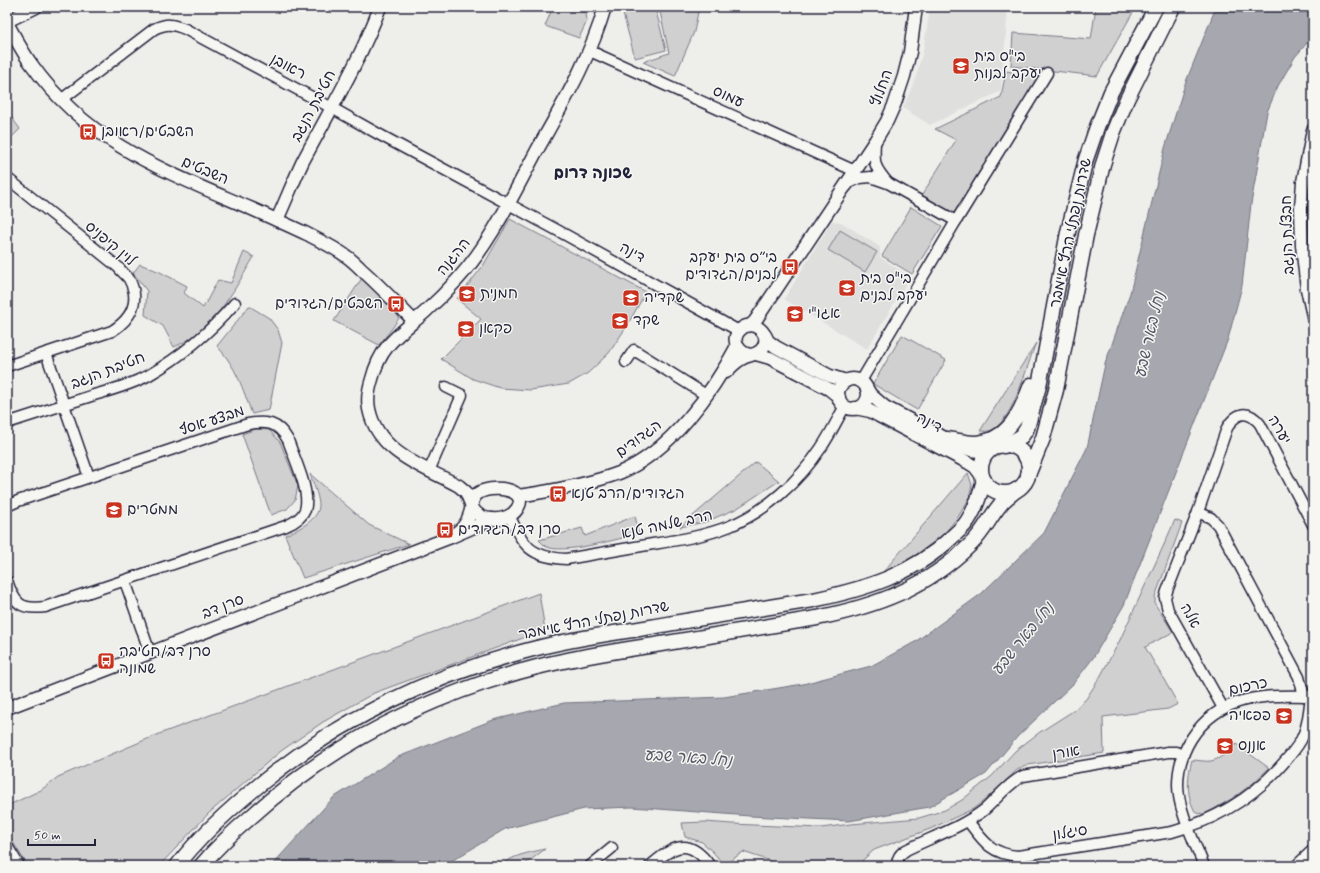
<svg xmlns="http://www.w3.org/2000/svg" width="1320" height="873" font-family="Mynerve,'Playpen Sans Hebrew',sans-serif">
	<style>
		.built { fill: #dfdfde }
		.green { fill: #d0d0d1; stroke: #797986 }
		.water { fill: #a7a7af; stroke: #727281 }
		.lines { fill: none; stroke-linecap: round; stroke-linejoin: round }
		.minor-casing { stroke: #22223b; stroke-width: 13 }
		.tertiary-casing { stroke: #22223b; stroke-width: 15 }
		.secondary-casing { stroke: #22223b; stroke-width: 17 }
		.minor { stroke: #f6f6f2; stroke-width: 10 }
		.tertiary { stroke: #f6f6f2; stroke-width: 12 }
		.secondary { stroke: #f6f6f2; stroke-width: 14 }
		.labels { text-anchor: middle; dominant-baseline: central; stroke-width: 3; stroke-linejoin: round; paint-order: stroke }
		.poi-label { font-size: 15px; fill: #22223b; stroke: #f6f6f2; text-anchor: start }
		.street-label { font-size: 15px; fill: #22223b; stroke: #f6f6f2 }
		.neighbourhood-label { font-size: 16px; font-weight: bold; fill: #22223b; stroke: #f6f6f2 }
		.water-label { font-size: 16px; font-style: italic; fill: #575769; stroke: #f6f6f2 }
	</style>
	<rect width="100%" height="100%" fill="#eeeeeb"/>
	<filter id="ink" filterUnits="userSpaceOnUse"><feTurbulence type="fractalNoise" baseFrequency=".025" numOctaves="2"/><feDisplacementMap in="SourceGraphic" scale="8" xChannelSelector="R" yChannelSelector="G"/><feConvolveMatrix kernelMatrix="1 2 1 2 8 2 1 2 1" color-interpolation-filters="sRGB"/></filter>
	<g filter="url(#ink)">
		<g class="built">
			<polygon points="929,7 1008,7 1001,91 930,125 903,108 915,80 923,51 929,15"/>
			<polygon points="832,221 841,222 880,247 880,257 910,277 867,349 784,299"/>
		</g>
		<g class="green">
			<polygon points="553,7 586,13 587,21 579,38 545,26"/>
			<polygon points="633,7 655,7 666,50 635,58 622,10"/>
			<polygon points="659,7 699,7 694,32 675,76 643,62 669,53"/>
			<polygon points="1096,7 1136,7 1097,76 1011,66 1013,33 1091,39"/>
			<polygon points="1006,71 1041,77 954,214 922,195 956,140 935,129 1001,97"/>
			<polygon points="7,111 20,129 7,142"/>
			<polygon points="911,207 942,226 912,274 882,256"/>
			<polygon points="510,219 646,292 625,329 609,353 588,373 569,384 531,390 500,388 473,379 441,359 481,319 457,299 483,266"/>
			<polygon points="840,230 877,252 865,272 828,250"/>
			<path d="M 244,252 L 254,257 C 233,292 213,331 174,347 L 163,326 L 145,315 L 147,291 L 133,273 L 140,264 L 160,272 L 187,286 L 184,293 L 203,308 L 218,280 L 231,283 Z"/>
			<polygon points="362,278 393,309 399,318 393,327 379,345 334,321"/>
			<path d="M 249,306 L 269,318 L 278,330 L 282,343 L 269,410 L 252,414 C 242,387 237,368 217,346 Z"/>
			<polygon points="902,335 946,360 917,410 873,384"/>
			<path d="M 1036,343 C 1027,365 1014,419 992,430 C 989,432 984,431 980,431 Z"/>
			<polygon points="256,429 269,430 280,442 298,486 295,500 287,509 271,515 242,434"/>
			<polygon points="756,462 779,481 736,509 705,522 680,527"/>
			<polygon points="968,473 972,485 969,499 958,517 943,535 921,552 897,566 883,572"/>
			<path d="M 310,474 L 369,525 L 409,544 L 303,578 L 285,535 C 297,530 320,520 319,504 C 318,494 313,483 310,474 Z"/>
			<path d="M 635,516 L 639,534 C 620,538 561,556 545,546 C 543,544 541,542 539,540 L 582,528 L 585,536 Z"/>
			<polygon points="1175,520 1182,523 1155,597 1155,604 1173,632 1145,647 1178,704 1168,709 1103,717 1104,753 1028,765 1017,770 986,799 973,809 930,829 874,850 856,866 786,866 743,852 724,865 713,852 702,842 685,837 682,823 705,822 732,824 821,828 851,824 919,818 945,810 962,800 992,776 1015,751 1040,732 1073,711 1086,699 1100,677 1119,642 1162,549"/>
			<polygon points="539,593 545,630 374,693 323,722 281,751 248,779 208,814 159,866 28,866 7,833 7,806 41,790 58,777 159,734"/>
			<path d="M 1236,744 L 1269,768 L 1252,784 L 1233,798 L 1212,810 L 1204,814 L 1196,813 C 1186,797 1187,778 1192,760 C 1198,760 1206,762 1211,761 C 1221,759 1229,751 1236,744 Z"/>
			<path d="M 545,849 L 523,866 L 500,866 C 513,855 528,853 545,849 Z"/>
		</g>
		<polygon class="water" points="1216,7 1313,7 1313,36 1295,57 1278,86 1267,112 1251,204 1242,286 1228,339 1124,605 1093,658 1073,684 1018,736 986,774 929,807 849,821 750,816 632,807 584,809 505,829 443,866 271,866 333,798 398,757 493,720 564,703 724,697 803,684 871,666 915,642 981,594 1044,533 1087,448 1105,364 1130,293 1165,148 1185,84"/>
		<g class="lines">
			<g class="minor-casing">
				<g id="minor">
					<polyline points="590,51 855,171"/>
					<path d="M 61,100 L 154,29 C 167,23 172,24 185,29 L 332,108 L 382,136 L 555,229 L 739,331"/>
					<path d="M 875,141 C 874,163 873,166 888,183"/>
					<path d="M 7,178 L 118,267 C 121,271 126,275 129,279 C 141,301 131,319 112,331 L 7,366"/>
					<polyline points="846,187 850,182 860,178 871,177 888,183 956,221 861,381"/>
					<polyline points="956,221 1047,73"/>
					<polyline points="46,353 89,477"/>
					<polyline points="626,362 634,350 706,395"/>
					<path d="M 7,423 C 35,414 63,405 91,396 C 111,390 131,385 149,375 C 182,356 210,332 235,303"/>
					<polyline points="429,471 462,395 446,387"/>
					<path d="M 7,506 L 18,501 L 248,424 C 267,421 278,422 288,440 C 294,458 311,492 305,510 C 302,518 293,523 286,526 L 45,607 C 20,610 15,604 7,581"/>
					<polyline points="1198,512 1211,518 1218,525 1299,677 1304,696"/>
					<path d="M 509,515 C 524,546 529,557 566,559 C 595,554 624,549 653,544 C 679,540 705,536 730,526 C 766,511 799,481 821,448 C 830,435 837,420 845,406"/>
					<polyline points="125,581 150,653"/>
					<path d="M 1223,708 L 1168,610 L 1165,598 L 1167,591 L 1198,512 L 1227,428 C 1236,412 1248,409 1260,424 L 1313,525"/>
					<path d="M 968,821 C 983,841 991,854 1018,856 L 1172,832 C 1212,821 1249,800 1278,769 C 1286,760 1295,751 1301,740 C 1308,727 1309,711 1311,696"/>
					<polyline points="590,866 612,848"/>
					<path d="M 650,866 C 673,846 689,836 710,866"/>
					<path d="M 898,866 C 896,858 900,854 906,850 C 930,838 962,827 984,810 C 997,799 1007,784 1023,776 L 1168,752 L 1176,752 L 1183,755"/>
					<path d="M 1204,866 C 1195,843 1178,810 1178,785 C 1178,769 1183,752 1191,739 C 1220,694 1265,695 1313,696"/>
					<polyline points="1296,866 1313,850"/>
				</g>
			</g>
			<g class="tertiary-casing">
				<g id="tertiary">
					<polyline points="7,21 36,7"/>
					<path d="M 7,23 C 15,37 22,52 32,65 C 88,144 167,172 252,209 C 270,217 288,225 307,234 C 320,241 334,247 346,256 C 352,260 357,265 362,270 C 380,286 397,304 414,321"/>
					<polyline points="1313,130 1303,182 1301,208 1302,245 1307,289 1313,316"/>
					<path d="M 277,220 C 286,200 294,180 303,161 C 330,110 360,61 380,7"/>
					<polyline points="751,325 755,321 875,141 887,121 895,103 904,76 910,52 916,7"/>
					<polyline points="765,335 768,341 776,347 830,376 846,381"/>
					<polyline points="756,354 770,358 829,389 839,397"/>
					<path d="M 726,372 C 731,367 736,361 743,358 C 749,355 757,355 762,349 C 774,334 751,316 739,331 C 730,341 740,354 751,355"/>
					<circle cx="853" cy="394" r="15"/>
					<path d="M 867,389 L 871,395 L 885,407 L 962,447 C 973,451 982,453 992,450"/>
					<polyline points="855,408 870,411 879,416 967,462 975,467 982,476"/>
					<path d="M 518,496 C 552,491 587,485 619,473 C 670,452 712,393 737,346"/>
					<path d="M 471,504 L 466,492 L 459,486 C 425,467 378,454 369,409 C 367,399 369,388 372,379 C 381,344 399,335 425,312 C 436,302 447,291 457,280 C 490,244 512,197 535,154 C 561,107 590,59 605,7"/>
					<path d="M 456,533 C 462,529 467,523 469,516 C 473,508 470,500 477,494 C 490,484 531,488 517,509 C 508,523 479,523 472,507"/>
					<polyline points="7,708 451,537 492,519"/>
					<polyline points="7,848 18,866"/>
				</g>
			</g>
			<g class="secondary-casing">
				<g id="secondary">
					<path d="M 947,439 C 956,440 966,443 974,443 C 1008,442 1021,412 1031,385"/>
					<circle cx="1005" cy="469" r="24"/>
					<polyline points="1004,446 1022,436 1027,428 1039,386 1068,232 1086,159 1097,127 1111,92 1156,7"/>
					<polyline points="1028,475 1043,438 1056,390 1086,235 1103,164 1113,133 1127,99 1173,7"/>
					<path d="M 177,866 C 201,834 232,807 263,782 C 342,718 435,674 533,649 C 569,639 607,634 645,628 C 701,618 757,609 813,600 C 865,589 912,575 951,538 C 957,532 964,527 968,520 C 976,508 980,494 984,480"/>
					<path d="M 201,866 C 216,848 234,831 252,816 C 333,743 432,694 537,667 C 576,657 615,651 655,645 C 709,636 763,627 817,618 C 876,606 927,588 971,544 C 984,532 989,518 1000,505 C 1004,499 1011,495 1016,490"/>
				</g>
			</g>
			<use href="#minor" class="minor"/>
			<use href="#tertiary" class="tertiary"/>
			<use href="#secondary" class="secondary"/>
		</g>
	</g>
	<defs>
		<g id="school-square" transform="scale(0.9)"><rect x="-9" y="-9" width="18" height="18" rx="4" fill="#c8321e" stroke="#f6f6f2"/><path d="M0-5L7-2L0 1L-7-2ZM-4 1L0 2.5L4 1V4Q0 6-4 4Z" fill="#fff"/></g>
		<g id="bus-square" transform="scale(0.9)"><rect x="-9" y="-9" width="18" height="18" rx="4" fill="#c8321e" stroke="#f6f6f2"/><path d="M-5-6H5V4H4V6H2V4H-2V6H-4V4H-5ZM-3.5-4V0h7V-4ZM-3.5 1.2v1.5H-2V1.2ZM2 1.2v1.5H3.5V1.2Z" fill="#fff"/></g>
	</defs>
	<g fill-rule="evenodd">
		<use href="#school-square" x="961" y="66"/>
		<use href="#bus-square" x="88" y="132"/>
		<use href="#bus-square" x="790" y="267"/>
		<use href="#school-square" x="847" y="288"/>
		<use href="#school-square" x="467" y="294"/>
		<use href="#school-square" x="631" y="298"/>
		<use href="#bus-square" x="396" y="304"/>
		<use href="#school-square" x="795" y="314"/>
		<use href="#school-square" x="620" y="321"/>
		<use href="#school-square" x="466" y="329"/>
		<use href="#bus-square" x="558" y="494"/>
		<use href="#school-square" x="114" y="510"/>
		<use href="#bus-square" x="445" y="530"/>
		<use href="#bus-square" x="106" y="661"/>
		<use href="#school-square" x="1284" y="716"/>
		<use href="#school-square" x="1225" y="746"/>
	</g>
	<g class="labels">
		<g class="poi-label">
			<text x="974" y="57">בי"ס בית<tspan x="974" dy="17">יעקב לבנות</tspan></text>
			<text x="101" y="132">השבטים/ראובן</text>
			<text x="777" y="258" text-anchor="end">בי״ס בית יעקב<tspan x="777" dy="17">לבנים/הגדודים</tspan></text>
			<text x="860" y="279">בי"ס בית<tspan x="860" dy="17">יעקב לבנים</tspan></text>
			<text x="480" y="294">חמנית</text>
			<text x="644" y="298">שקדיה</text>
			<text x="383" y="304" text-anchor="end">השבטים/הגדודים</text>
			<text x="808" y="314">אגו"י</text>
			<text x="633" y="321">שקד</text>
			<text x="479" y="329">פקאן</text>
			<text x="571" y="494">הגדודים/הרב טנא</text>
			<text x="127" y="510">ממטרים</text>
			<text x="458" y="530">סרן דב/הגדודים</text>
			<text x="119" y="652">סרן דב/חטיבה<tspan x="119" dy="17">שמונה</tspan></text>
			<text x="1271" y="716" text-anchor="end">פפאיה</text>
			<text x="1238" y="746">אננס</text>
		</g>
		<g class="street-label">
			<text transform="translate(288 67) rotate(28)">ראובן</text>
			<text transform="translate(882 88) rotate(-70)">החלוץ</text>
			<text transform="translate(728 97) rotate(24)">עמוס</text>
			<text transform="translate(314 106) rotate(-62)">חטיבת הנגב</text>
			<text transform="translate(205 171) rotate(23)">השבטים</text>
			<text transform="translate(1071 233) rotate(-78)">שדרות נפתלי הרץ אימבר</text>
			<text transform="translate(1288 235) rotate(-92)">חבצלת הנגב</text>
			<text transform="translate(110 244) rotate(40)">לוין קיפניס</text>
			<text transform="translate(632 253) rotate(29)">דינה</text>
			<text transform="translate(454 257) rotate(-51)">ההגנה</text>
			<text transform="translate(108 371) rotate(-21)">חטיבת הנגב</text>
			<text transform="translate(212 421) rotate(-18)">מבצע אסף</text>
			<text transform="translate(929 423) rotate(27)">דינה</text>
			<text transform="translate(1279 430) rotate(60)">יערה</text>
			<text transform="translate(639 439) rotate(-36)">הגדודים</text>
			<text transform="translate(667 525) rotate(-12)">הרב שלמה טנא</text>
			<text transform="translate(223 607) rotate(-21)">סרן דב</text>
			<text transform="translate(1190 616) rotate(61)">אלה</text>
			<text transform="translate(594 621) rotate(-11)">שדרות נפתלי הרץ אימבר</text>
			<text transform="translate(1248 687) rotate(-12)">כרכום</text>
			<text transform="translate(1066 753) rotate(-9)">אורן</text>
			<text transform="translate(1070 833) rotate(-9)">סיגלון</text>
		</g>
		<g class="neighbourhood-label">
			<text x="593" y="173">שכונה דרום</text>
		</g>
		<g class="water-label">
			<text transform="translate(1150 335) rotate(-77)">נחל באר שבע</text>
			<text transform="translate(1023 639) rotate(-51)">נחל באר שבע</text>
			<text transform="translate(688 758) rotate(4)">נחל באר שבע</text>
		</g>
	</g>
	<rect width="1320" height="873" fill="none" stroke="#f6f6f2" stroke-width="24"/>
	<rect x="12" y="12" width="1296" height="849" fill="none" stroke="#22223b" stroke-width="1.5" filter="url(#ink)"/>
	<path d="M28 839v6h67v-6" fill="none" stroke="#22223b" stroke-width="2"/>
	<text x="34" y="839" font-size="12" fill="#22223b" stroke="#f6f6f2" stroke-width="3" paint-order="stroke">50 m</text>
</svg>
